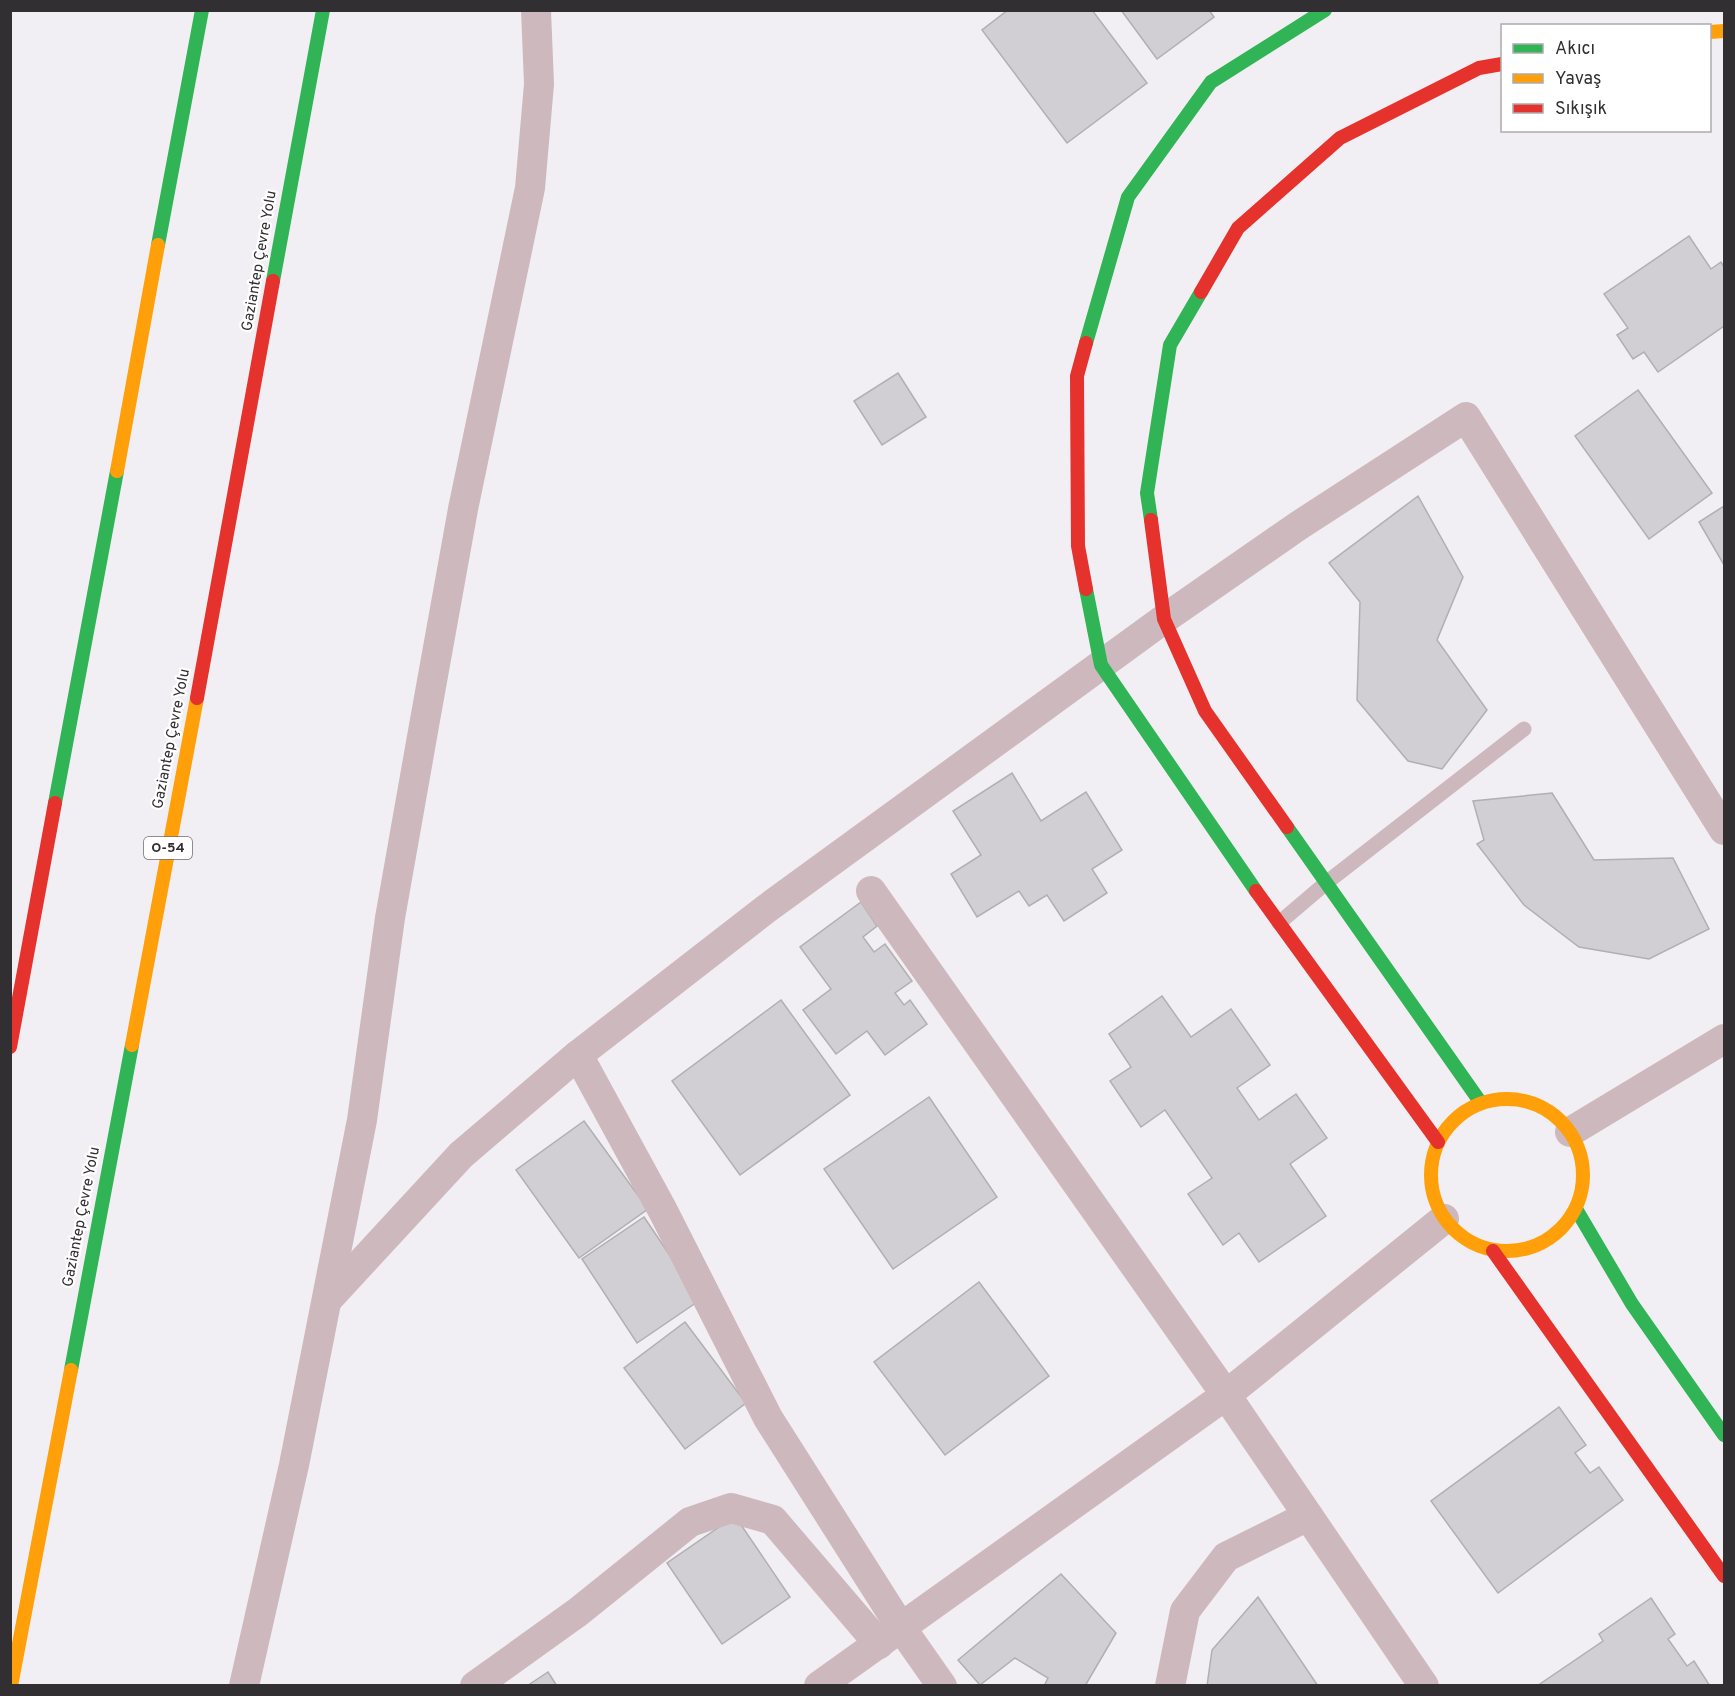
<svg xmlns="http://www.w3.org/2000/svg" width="1735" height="1696" font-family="Overpass,sans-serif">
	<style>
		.building { fill: #d1cfd3; stroke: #b1afb2; stroke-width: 1.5 }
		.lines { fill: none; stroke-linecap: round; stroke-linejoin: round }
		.lane { stroke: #cdb9bd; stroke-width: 15 }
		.street { stroke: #cdb9bd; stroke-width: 30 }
		.fast { stroke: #30b455; stroke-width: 14 }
		.slow { stroke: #ff9f0a; stroke-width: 14 }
		.jam { stroke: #e5322d; stroke-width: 14 }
		.labels { text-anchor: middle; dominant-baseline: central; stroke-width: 4.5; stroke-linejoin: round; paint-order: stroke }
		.shield { fill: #fff; stroke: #706d70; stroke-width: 1.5 }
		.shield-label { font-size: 14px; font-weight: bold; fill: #322f32 }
		.street-label { font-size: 15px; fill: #322f32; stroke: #fff }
	</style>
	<rect width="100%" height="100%" fill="#f2eff4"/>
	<g class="building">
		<polygon points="1008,10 1092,10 1147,83 1067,143 982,30"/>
		<polygon points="1121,10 1209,10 1214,17 1157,59"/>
		<polygon points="1689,236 1711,269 1721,262 1724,267 1724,326 1658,372 1644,352 1633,359 1617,335 1628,328 1604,294"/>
		<polygon points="898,373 926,417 882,445 854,401"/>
		<polygon points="1638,390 1712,493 1649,539 1575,436"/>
		<polygon points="1418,496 1463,577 1437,640 1487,710 1442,769 1408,761 1357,700 1360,602 1329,563"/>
		<polygon points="1724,506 1724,565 1699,522"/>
		<polygon points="1012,773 1041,821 1086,792 1122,850 1092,869 1107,893 1064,921 1047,895 1029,906 1019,891 977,917 951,874 981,855 953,811"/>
		<polygon points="1552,793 1594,860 1673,858 1709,929 1649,959 1579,947 1524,905 1477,844 1484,840 1473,801"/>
		<polygon points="861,902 877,926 863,937 874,952 885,944 912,981 895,993 904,1005 910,1000 927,1024 885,1055 867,1031 836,1054 803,1010 831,989 800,947"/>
		<polygon points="1162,996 1191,1037 1231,1009 1270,1065 1237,1088 1259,1120 1296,1094 1327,1138 1290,1164 1326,1216 1259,1262 1239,1233 1223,1245 1188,1194 1212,1178 1165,1110 1141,1127 1110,1081 1131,1067 1109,1034"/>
		<polygon points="781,1000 850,1095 740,1175 672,1081"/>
		<polygon points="929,1097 997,1197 893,1269 824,1169"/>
		<polygon points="584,1121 648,1209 579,1258 516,1170"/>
		<polygon points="644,1217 700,1300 637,1343 582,1259"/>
		<polygon points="979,1282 1049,1376 945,1455 874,1362"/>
		<polygon points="685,1322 746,1403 685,1449 624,1368"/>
		<polygon points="1559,1407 1586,1445 1575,1453 1590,1473 1599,1467 1623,1500 1498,1593 1431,1501"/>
		<polygon points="735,1516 790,1597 722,1644 667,1563"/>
		<polygon points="1061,1574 1116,1633 1085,1686 1044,1686 1048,1678 1015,1658 980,1685 958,1660"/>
		<polygon points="1258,1597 1318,1686 1207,1686 1212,1650"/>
		<polygon points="1651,1598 1675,1634 1668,1639 1687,1666 1694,1661 1710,1686 1537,1686 1603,1641 1599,1634"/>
		<polygon points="548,1672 557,1686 527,1686"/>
	</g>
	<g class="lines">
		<polyline class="lane" points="1279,923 1326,883 1524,729"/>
		<g class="street">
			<polyline points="871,891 1226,1395 1424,1686"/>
			<polyline points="578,1055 663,1211 768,1418 900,1626 942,1686"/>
			<polyline points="1570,1132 1724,1039"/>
			<polyline points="328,1299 461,1155 578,1055 766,909 1164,619 1298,526 1466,417 1724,830"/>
			<polyline points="244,1686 294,1465 362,1120 390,918 425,720 463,509 530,188 539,84 536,10"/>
			<polyline points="475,1686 578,1612 690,1522 731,1508 773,1520 879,1644"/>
			<polyline points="819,1686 1226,1395 1444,1219"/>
			<polyline points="1170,1686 1185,1611 1226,1557 1308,1516"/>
		</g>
		<g class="fast">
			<polyline points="158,245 202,10"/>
			<polyline points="273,281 323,10"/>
			<polyline points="1086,343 1128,197 1211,82 1325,10"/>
			<polyline points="1151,520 1147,493 1170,345 1201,292"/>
			<polyline points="1086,589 1101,665 1256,891"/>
			<polyline points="55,803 117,471"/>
			<polyline points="1287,827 1481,1103"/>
			<polyline points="1576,1209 1632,1304 1724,1435"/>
			<polyline points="71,1370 132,1045"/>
		</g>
		<g class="slow">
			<polyline points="1710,32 1724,31"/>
			<polyline points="117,471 158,245"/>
			<polyline points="132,1045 197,698"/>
			<circle cx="1507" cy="1175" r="76"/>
			<polyline points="11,1686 71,1370"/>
		</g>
		<g class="jam">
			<polyline points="1201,292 1238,228 1340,138 1479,68 1502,64"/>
			<polyline points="1151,520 1164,619 1205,711 1287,827"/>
			<polyline points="1086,589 1078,546 1077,376 1086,343"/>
			<polyline points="197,698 273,281"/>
			<polyline points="1256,891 1438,1142"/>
			<polyline points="10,1047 55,803"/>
			<polyline points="1493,1251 1724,1576"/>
		</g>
	</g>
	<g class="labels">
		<rect class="shield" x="144" y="837" width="48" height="22" rx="4.5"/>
		<g class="shield-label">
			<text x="168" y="848">O-54</text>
		</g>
		<g class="street-label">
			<text transform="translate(260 261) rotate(-80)">Gaziantep Çevre Yolu</text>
			<text transform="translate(172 739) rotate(-79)">Gaziantep Çevre Yolu</text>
			<text transform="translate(82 1217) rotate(-79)">Gaziantep Çevre Yolu</text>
		</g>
	</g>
	<rect width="1735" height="1696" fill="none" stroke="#322f32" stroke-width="24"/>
	<rect x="1501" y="24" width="210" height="108" fill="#ffffff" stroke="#adacad" stroke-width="1.5"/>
	<rect x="1513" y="44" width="30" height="9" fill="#30b455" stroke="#adacad" stroke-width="1.5"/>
	<text x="1555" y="54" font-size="18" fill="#322f32">Akıcı</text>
	<rect x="1513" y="74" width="30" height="9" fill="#ff9f0a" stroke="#adacad" stroke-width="1.5"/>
	<text x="1555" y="84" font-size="18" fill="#322f32">Yavaş</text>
	<rect x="1513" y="104" width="30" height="9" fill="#e5322d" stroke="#adacad" stroke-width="1.5"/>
	<text x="1555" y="114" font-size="18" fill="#322f32">Sıkışık</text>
</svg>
